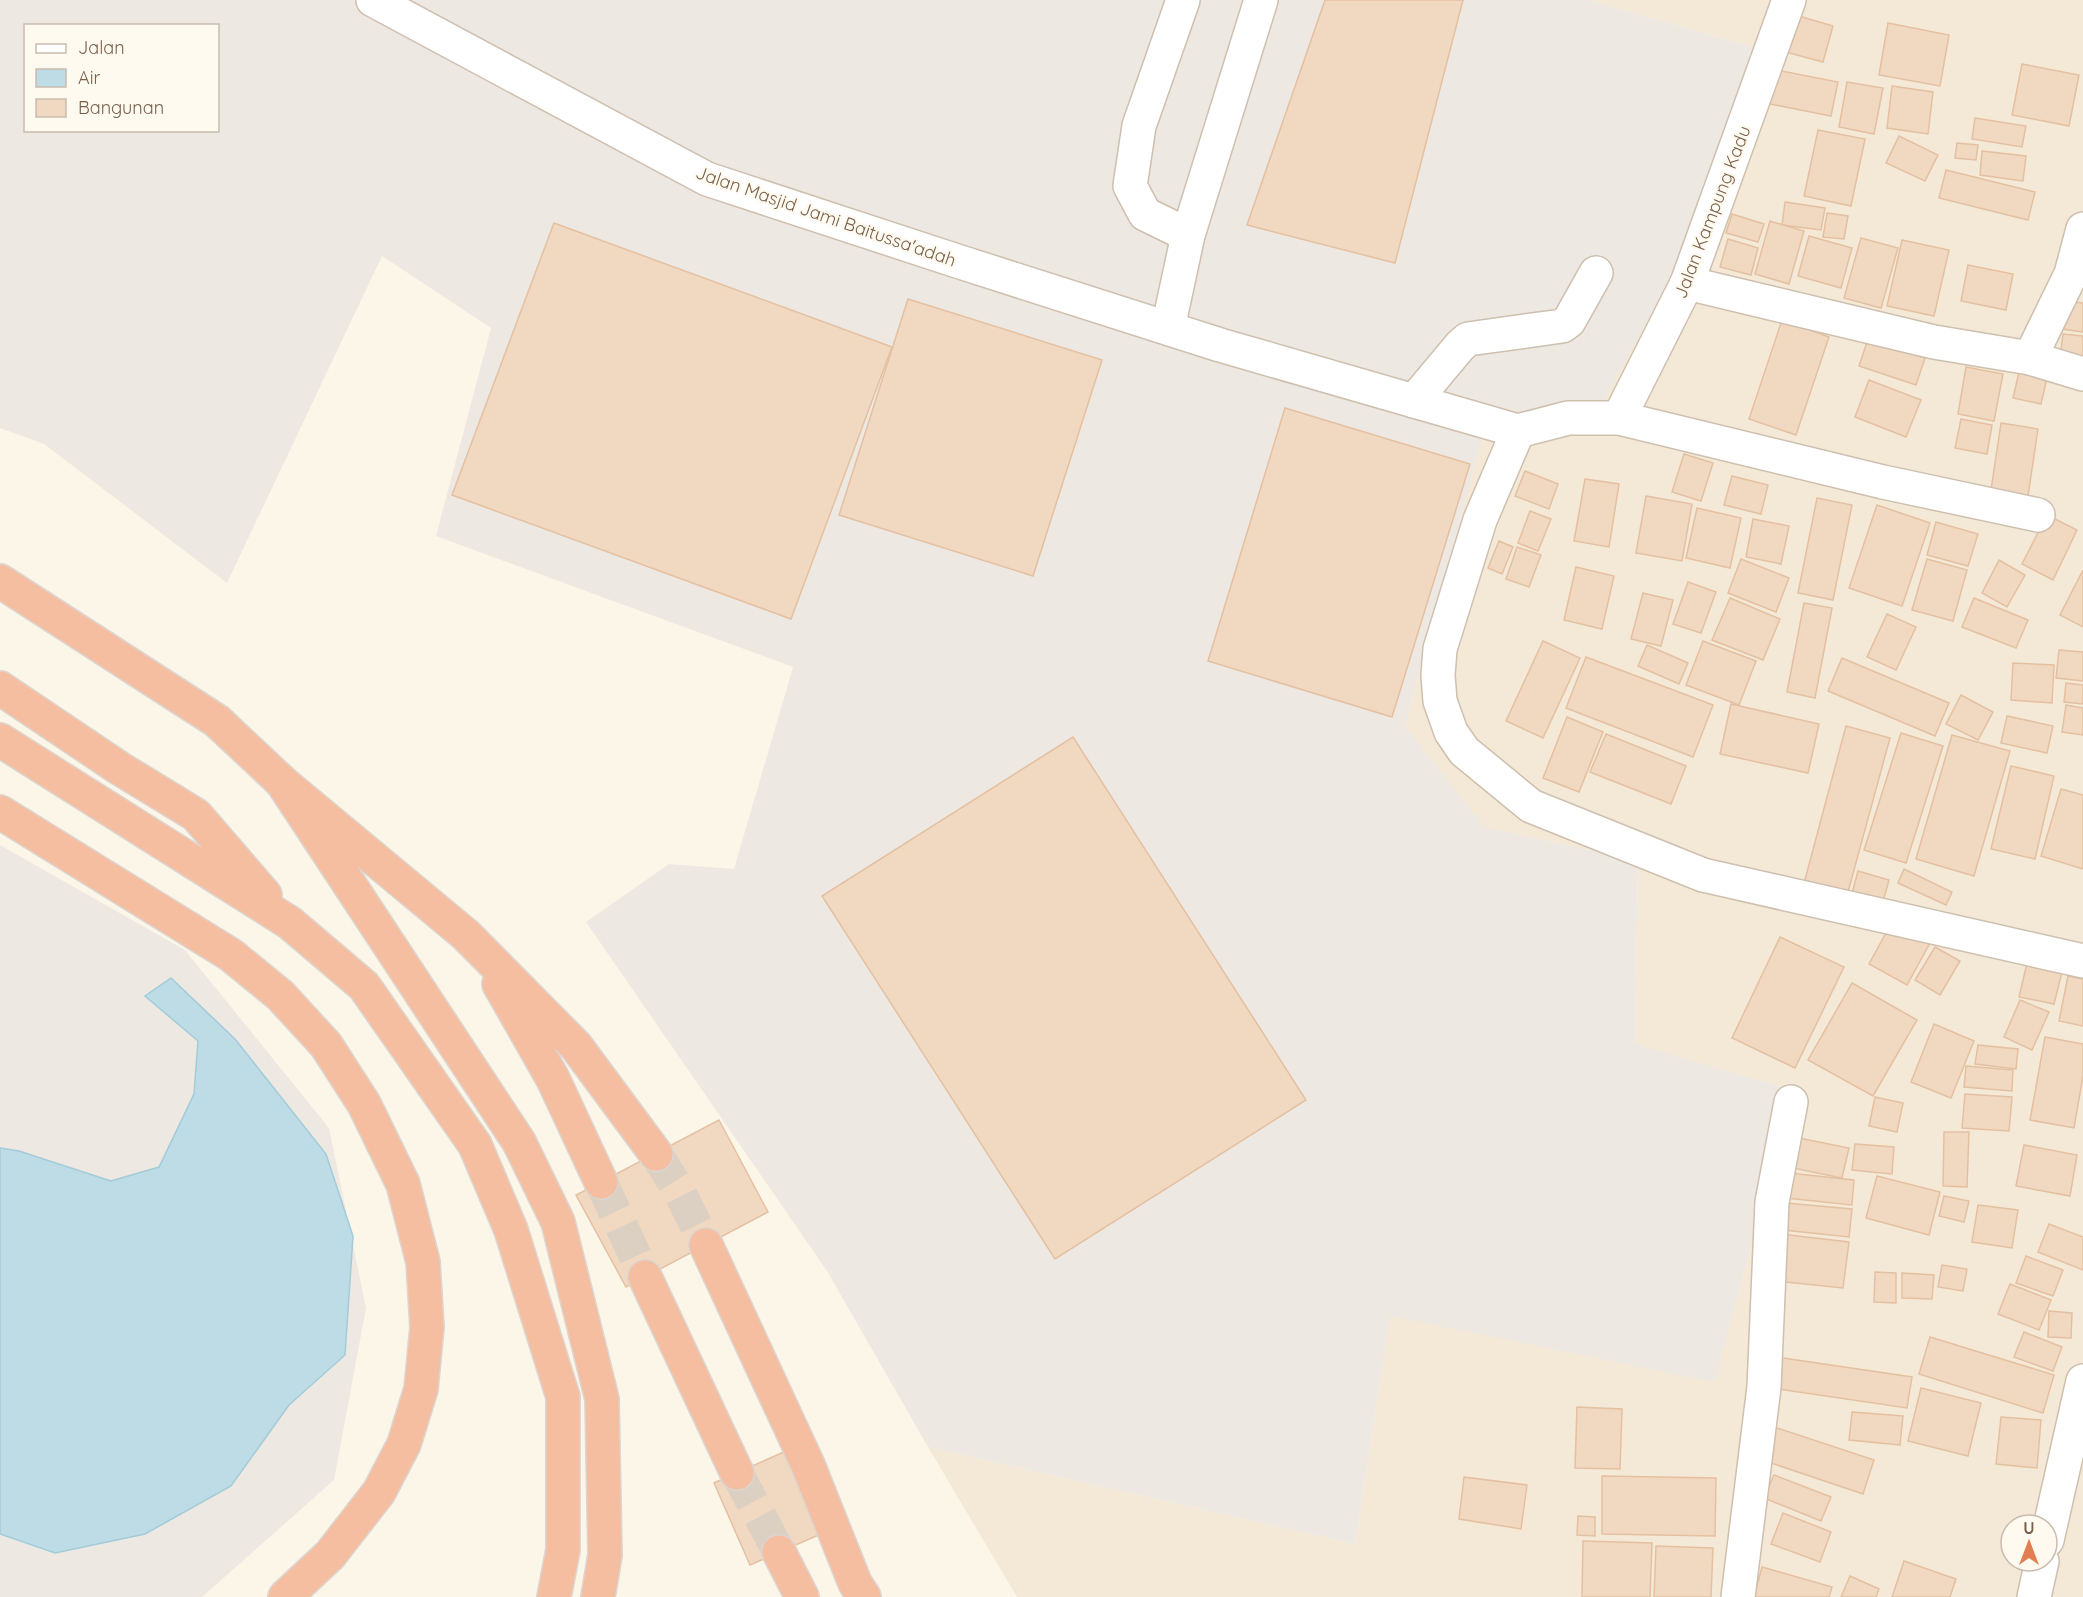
<svg xmlns="http://www.w3.org/2000/svg" width="2083" height="1597" font-family="Quicksand,sans-serif">
	<style>
		.residential { fill: #f4e9d7; fill-rule: evenodd }
		.industrial { fill: #ede8e2; fill-rule: evenodd }
		.water { fill: #bddce6; stroke: #a3cbd8; stroke-width: 1.5 }
		.building { fill: #f1d8c1; stroke: #e4c0a1; stroke-width: 1.5 }
		.lines { fill: none; stroke-linecap: round; stroke-linejoin: round }
		.highway-tunnel { stroke: #dbd0c2; stroke-width: 33; stroke-dasharray: 33 16; stroke-linecap: butt }
		.minor-casing { stroke: #cebfae; stroke-width: 36 }
		.highway-casing { stroke: #dcd5d0; stroke-width: 36 }
		.minor { stroke: #fff; stroke-width: 33 }
		.highway { stroke: #f5bea1; stroke-width: 33 }
		.labels { text-anchor: middle; dominant-baseline: central; stroke-width: 4.5; stroke-linejoin: round; paint-order: stroke }
		.street-label { font-size: 18px; fill: #775f4c; stroke: #fffaef }
	</style>
	<rect width="100%" height="100%" fill="#fcf6e9"/>
	<path class="residential" d="M 1588,0 L 2083,0 L 2083,1597 L 1017,1597 L 928,1447 L 1355,1544 L 1390,1315 L 1715,1381 L 1792,1090 L 1635,1045 L 1638,861 L 1483,827 L 1405,726 L 1491,404 L 1767,51 ZM 2011,1525 L 2047,1525 L 2047,1561 L 2011,1561 Z"/>
	<g class="industrial">
		<path d="M 0,0 L 1588,0 L 1767,51 L 1713,205 L 1589,425 L 1491,405 L 1405,726 L 1484,827 L 1638,861 L 1635,1044 L 1792,1090 L 1715,1382 L 1390,1316 L 1355,1544 L 928,1447 L 827,1271 L 586,922 L 669,864 L 734,869 L 793,667 L 436,536 L 491,328 L 382,256 L 227,583 L 44,444 L 0,428 ZM 26,26 L 218,26 L 218,130 L 26,130 Z"/>
		<polygon points="0,845 185,950 329,1128 366,1308 334,1480 202,1597 0,1597"/>
	</g>
	<polygon class="water" points="171,978 235,1039 326,1154 353,1236 345,1355 289,1405 231,1486 145,1534 55,1553 0,1534 0,1148 19,1151 111,1181 159,1167 194,1094 198,1041 145,996"/>
	<g class="building">
		<polygon points="1325,0 1463,0 1395,263 1247,225"/>
		<polygon points="1792,14 1833,26 1823,62 1782,51"/>
		<polygon points="1888,23 1949,35 1940,86 1879,75"/>
		<polygon points="2022,64 2079,75 2069,126 2012,115"/>
		<polygon points="1766,68 1838,82 1831,116 1760,102"/>
		<polygon points="1847,82 1883,88 1874,134 1839,127"/>
		<polygon points="1892,86 1933,92 1928,134 1887,128"/>
		<polygon points="1975,118 2026,126 2022,147 1972,139"/>
		<polygon points="1818,130 1865,139 1851,206 1804,196"/>
		<polygon points="1899,136 1938,155 1925,181 1886,163"/>
		<polygon points="1957,143 1978,145 1976,160 1955,158"/>
		<polygon points="1982,151 2026,156 2023,181 1980,175"/>
		<polygon points="1946,170 2035,192 2028,220 1939,198"/>
		<polygon points="1785,202 1825,208 1821,230 1782,225"/>
		<polygon points="1827,213 1848,216 1844,239 1823,237"/>
		<polygon points="1732,214 1764,224 1758,242 1726,233"/>
		<polygon points="1770,221 1804,231 1789,284 1755,274"/>
		<polygon points="554,223 892,347 791,619 452,495"/>
		<polygon points="1809,236 1852,248 1841,288 1798,276"/>
		<polygon points="1861,238 1898,248 1881,308 1844,298"/>
		<polygon points="1728,239 1758,248 1751,275 1720,267"/>
		<polygon points="1902,240 1949,250 1934,316 1887,306"/>
		<polygon points="1968,265 2013,274 2006,310 1961,301"/>
		<polygon points="908,299 1102,360 1033,576 839,515"/>
		<polygon points="2066,301 2083,303 2083,332 2062,329"/>
		<polygon points="1782,320 1829,337 1796,435 1749,419"/>
		<polygon points="2063,334 2083,336 2083,360 2060,357"/>
		<polygon points="1868,339 1925,358 1916,385 1859,366"/>
		<polygon points="1966,367 2003,374 1994,421 1958,414"/>
		<polygon points="2019,372 2047,378 2041,404 2013,398"/>
		<polygon points="1869,380 1921,400 1906,437 1855,417"/>
		<polygon points="1285,408 1470,464 1392,717 1208,661"/>
		<polygon points="1961,419 1992,425 1987,454 1955,448"/>
		<polygon points="2001,423 2038,429 2028,496 1991,490"/>
		<polygon points="1684,454 1713,463 1701,501 1672,492"/>
		<polygon points="1525,471 1558,484 1549,509 1515,496"/>
		<polygon points="1732,476 1768,485 1761,514 1724,505"/>
		<polygon points="1585,479 1619,484 1609,547 1574,541"/>
		<polygon points="1646,496 1692,504 1682,561 1636,553"/>
		<polygon points="1817,498 1852,505 1833,600 1798,593"/>
		<polygon points="1877,505 1930,523 1902,606 1849,588"/>
		<polygon points="1697,508 1741,518 1730,568 1686,558"/>
		<polygon points="1530,511 1551,519 1538,551 1518,543"/>
		<polygon points="2047,515 2077,530 2053,580 2022,564"/>
		<polygon points="1753,519 1789,526 1781,564 1746,557"/>
		<polygon points="1936,522 1978,534 1968,566 1927,555"/>
		<polygon points="1499,541 1513,547 1502,574 1488,568"/>
		<polygon points="1517,547 1541,555 1529,587 1506,579"/>
		<polygon points="1741,559 1789,578 1776,612 1728,593"/>
		<polygon points="1927,559 1967,570 1953,621 1912,610"/>
		<polygon points="1999,560 2025,575 2007,607 1982,593"/>
		<polygon points="1576,567 1614,576 1602,629 1564,620"/>
		<polygon points="2083,570 2083,627 2060,615"/>
		<polygon points="1688,582 1716,592 1701,633 1673,624"/>
		<polygon points="1643,593 1673,600 1661,646 1631,639"/>
		<polygon points="1730,598 1780,619 1763,660 1712,640"/>
		<polygon points="1974,598 2028,620 2016,648 1962,627"/>
		<polygon points="1804,603 1832,608 1815,698 1787,692"/>
		<polygon points="1887,614 1916,627 1896,670 1867,657"/>
		<polygon points="1543,641 1580,658 1543,738 1506,721"/>
		<polygon points="1703,641 1756,661 1739,705 1686,685"/>
		<polygon points="1647,645 1688,663 1679,684 1638,666"/>
		<polygon points="2059,650 2083,652 2083,681 2056,678"/>
		<polygon points="1586,657 1713,705 1693,757 1566,708"/>
		<polygon points="1842,658 1949,703 1935,736 1828,691"/>
		<polygon points="2013,663 2054,665 2052,703 2011,700"/>
		<polygon points="2066,683 2083,685 2083,704 2064,702"/>
		<polygon points="1961,695 1993,712 1978,740 1946,724"/>
		<polygon points="1731,704 1819,724 1808,773 1720,754"/>
		<polygon points="2066,705 2083,708 2083,735 2062,732"/>
		<polygon points="2007,716 2053,726 2047,753 2001,743"/>
		<polygon points="1567,717 1603,732 1579,792 1543,778"/>
		<polygon points="1846,726 1890,738 1845,903 1802,891"/>
		<polygon points="1901,733 1943,746 1906,863 1864,850"/>
		<polygon points="1606,734 1686,766 1671,804 1590,772"/>
		<polygon points="1952,735 2010,751 1974,876 1916,859"/>
		<polygon points="1073,737 1306,1100 1055,1259 822,896"/>
		<polygon points="2011,766 2054,776 2035,859 1991,849"/>
		<polygon points="2061,789 2083,795 2083,869 2041,856"/>
		<polygon points="1904,869 1952,892 1946,905 1898,883"/>
		<polygon points="1858,871 1889,880 1881,909 1850,901"/>
		<polygon points="1892,922 1930,943 1907,985 1869,964"/>
		<polygon points="1780,937 1844,967 1795,1068 1732,1038"/>
		<polygon points="1935,947 1960,961 1940,995 1915,980"/>
		<polygon points="2028,959 2063,968 2054,1004 2019,997"/>
		<polygon points="2068,976 2083,979 2083,1026 2059,1021"/>
		<polygon points="1852,983 1917,1020 1873,1096 1808,1060"/>
		<polygon points="2020,1000 2049,1012 2032,1050 2004,1037"/>
		<polygon points="1934,1024 1974,1041 1951,1098 1911,1082"/>
		<polygon points="2045,1037 2083,1044 2083,1076 2074,1128 2030,1120"/>
		<polygon points="1978,1045 2018,1049 2016,1069 1975,1064"/>
		<polygon points="1966,1066 2013,1070 2012,1091 1964,1087"/>
		<polygon points="1965,1094 2012,1097 2009,1131 1962,1128"/>
		<polygon points="1875,1097 1903,1103 1897,1132 1869,1126"/>
		<polygon points="719,1120 768,1212 626,1287 576,1195"/>
		<polygon points="1944,1132 1969,1132 1967,1187 1943,1186"/>
		<polygon points="1789,1136 1849,1148 1842,1178 1783,1166"/>
		<polygon points="1855,1144 1894,1147 1892,1174 1852,1170"/>
		<polygon points="2024,1145 2077,1155 2070,1196 2016,1186"/>
		<polygon points="1789,1173 1854,1180 1852,1205 1786,1198"/>
		<polygon points="1877,1176 1940,1192 1929,1235 1866,1218"/>
		<polygon points="1944,1196 1969,1201 1964,1222 1939,1216"/>
		<polygon points="1786,1203 1852,1209 1849,1237 1783,1230"/>
		<polygon points="1978,1205 2018,1210 2012,1248 1972,1242"/>
		<polygon points="2049,1224 2083,1237 2083,1270 2038,1252"/>
		<polygon points="1781,1234 1849,1242 1843,1288 1776,1281"/>
		<polygon points="2026,1256 2063,1270 2053,1296 2016,1283"/>
		<polygon points="1942,1265 1967,1269 1963,1291 1938,1287"/>
		<polygon points="1875,1272 1896,1273 1896,1303 1874,1302"/>
		<polygon points="1902,1273 1934,1275 1932,1299 1902,1298"/>
		<polygon points="2010,1284 2051,1300 2039,1330 1998,1314"/>
		<polygon points="2049,1311 2072,1313 2071,1338 2048,1337"/>
		<polygon points="2024,1332 2062,1347 2053,1371 2014,1357"/>
		<polygon points="1930,1337 2054,1375 2043,1413 1919,1374"/>
		<polygon points="1777,1357 1912,1377 1907,1408 1772,1388"/>
		<polygon points="1921,1388 1981,1403 1968,1456 1908,1441"/>
		<polygon points="1577,1407 1622,1409 1620,1469 1575,1468"/>
		<polygon points="1852,1412 1903,1416 1900,1445 1849,1440"/>
		<polygon points="2001,1417 2041,1420 2037,1468 1996,1464"/>
		<polygon points="1774,1427 1874,1460 1863,1494 1762,1460"/>
		<polygon points="786,1451 823,1533 750,1565 714,1483"/>
		<polygon points="1774,1475 1831,1497 1821,1521 1764,1498"/>
		<polygon points="1602,1476 1716,1478 1715,1536 1602,1534"/>
		<polygon points="1464,1477 1527,1485 1521,1529 1459,1519"/>
		<polygon points="1783,1513 1831,1532 1820,1562 1771,1544"/>
		<polygon points="1578,1516 1595,1517 1595,1536 1577,1535"/>
		<polygon points="1583,1541 1652,1543 1650,1597 1582,1597"/>
		<polygon points="1656,1546 1713,1548 1711,1597 1654,1597"/>
		<polygon points="1904,1561 1956,1579 1950,1597 1892,1597"/>
		<polygon points="1762,1567 1832,1587 1829,1597 1754,1597"/>
		<polygon points="1850,1576 1879,1589 1876,1597 1841,1597"/>
	</g>
	<g class="lines">
		<g class="highway-tunnel">
			<polyline points="656,1154 678,1189 706,1245"/>
			<polyline points="601,1182 645,1277"/>
			<polyline points="737,1473 779,1552"/>
		</g>
		<g class="minor-casing">
			<g id="minor">
				<polyline points="373,0 707,179 957,261 1220,345 1518,431 1568,418 1619,418 1883,482 2038,515"/>
				<polyline points="1183,0 1139,126 1130,186 1145,214 1188,235"/>
				<polyline points="1687,283 1934,342 2030,358 2083,374"/>
				<polyline points="1168,328 1188,235 1261,0"/>
				<polyline points="2030,358 2071,274 2083,229"/>
				<polyline points="1414,401 1460,346 1468,339 1562,326 1569,321 1596,273"/>
				<polyline points="1619,418 1687,283 1789,0"/>
				<polyline points="1518,431 1480,520 1440,649 1438,675 1440,701 1451,732 1464,751 1531,806 1703,875 2083,961"/>
				<polyline points="2047,1540 2083,1381"/>
				<polyline points="1738,1597 1764,1387 1772,1202 1791,1102"/>
				<polyline points="2034,1597 2042,1561"/>
			</g>
		</g>
		<g class="highway-casing">
			<g id="highway">
				<polyline points="0,581 217,721 282,782 466,935 576,1046 656,1154"/>
				<polyline points="0,688 119,768 196,815 265,895"/>
				<polyline points="0,740 290,923 364,986 475,1145 511,1230 563,1397 563,1550 554,1597"/>
				<polyline points="282,782 519,1142 558,1222 602,1399 605,1555 598,1597"/>
				<polyline points="0,812 231,955 280,995 326,1045 364,1104 403,1184 423,1262 427,1327 421,1389 404,1444 379,1492 330,1555 285,1597"/>
				<polyline points="499,984 553,1079 601,1182"/>
				<polyline points="706,1245 808,1465 855,1583 864,1597"/>
				<polyline points="645,1277 737,1473"/>
				<polyline points="779,1552 802,1597"/>
			</g>
		</g>
		<use href="#minor" class="minor"/>
		<use href="#highway" class="highway"/>
	</g>
	<g class="labels">
		<g class="street-label">
			<text transform="translate(1712 212) rotate(-69)">Jalan Kampung Kadu</text>
			<text transform="translate(826 216) rotate(19)">Jalan Masjid Jami Baitussa'adah</text>
		</g>
	</g>
	<rect x="24" y="24" width="195" height="108" fill="#fffaef" stroke="#c9bcae" stroke-width="1.5"/>
	<rect x="36" y="44" width="30" height="9" fill="#ffffff" stroke="#c9bcae" stroke-width="1.5"/>
	<text x="78" y="54" font-size="18" fill="#775f4c">Jalan</text>
	<rect x="36" y="69" width="30" height="18" fill="#bddce6" stroke="#c9bcae" stroke-width="1.5"/>
	<text x="78" y="84" font-size="18" fill="#775f4c">Air</text>
	<rect x="36" y="99" width="30" height="18" fill="#f1d8c1" stroke="#c9bcae" stroke-width="1.5"/>
	<text x="78" y="114" font-size="18" fill="#775f4c">Bangunan</text>
	<g transform="translate(2029 1543)"><circle r="28" fill="#fffaef" stroke="#c9bcae" stroke-width="1.5"/>
	<path d="M0-4.5L10 22L0 15L-10 22Z" fill="#e37e51"/>
	<text y="-9" font-size="16" font-weight="bold" text-anchor="middle" fill="#775f4c">U</text>
	</g>
</svg>
